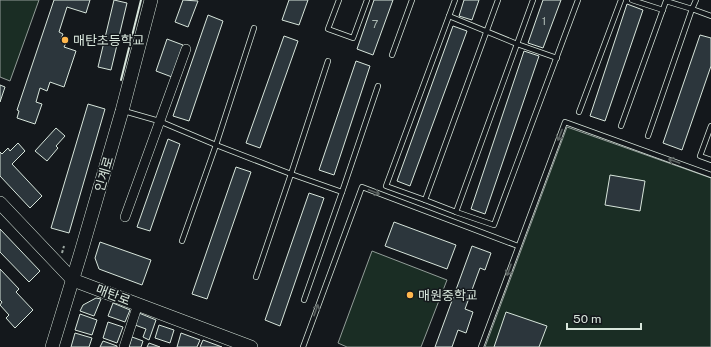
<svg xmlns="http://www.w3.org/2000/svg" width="711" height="347" font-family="'Public Sans','Noto Sans KR',sans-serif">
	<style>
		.green { fill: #1a2d24; stroke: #939e99 }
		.building { fill: #2c363c; stroke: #d8e6dc }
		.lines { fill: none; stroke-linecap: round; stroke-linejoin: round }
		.lane-casing { stroke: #d8e6dc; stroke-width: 6 }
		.street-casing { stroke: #d8e6dc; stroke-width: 10 }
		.secondary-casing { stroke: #d8e6dc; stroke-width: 14 }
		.path { stroke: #9da8a2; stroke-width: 2; stroke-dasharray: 3 2; stroke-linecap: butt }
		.lane { stroke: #14181c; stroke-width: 4.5 }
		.street { stroke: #14181c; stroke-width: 9 }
		.secondary { stroke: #14181c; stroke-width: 13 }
		.wall { stroke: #d8e6dc; stroke-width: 2 }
		.oneway { stroke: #59605f }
		.poi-dot { fill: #ffb74d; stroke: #14181c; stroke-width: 1.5 }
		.labels { text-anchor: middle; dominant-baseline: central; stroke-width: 3; stroke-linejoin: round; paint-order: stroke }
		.number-label { font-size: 11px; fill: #adbab4 }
		.poi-label { font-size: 13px; fill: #d8e6dc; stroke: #14181c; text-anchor: start }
		.street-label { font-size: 13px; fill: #d8e6dc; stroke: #14181c }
	</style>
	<rect width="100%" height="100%" fill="#14181c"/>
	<g class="green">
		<polygon points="0,0 39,0 10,81 0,77"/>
		<polygon points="567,127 711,178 711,347 485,347"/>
		<polygon points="372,251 447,280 421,347 347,347 338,343"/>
	</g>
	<g class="building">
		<polygon points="54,0 90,0 86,13 67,7 59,32 63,34 61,39 67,41 64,47 76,51 64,87 50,82 47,91 40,88 36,102 42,104 35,124 17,118 19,111 17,110"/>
		<polygon points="114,0 127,3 111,70 98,67"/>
		<polygon points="183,0 198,1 188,27 175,22"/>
		<polygon points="289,0 308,0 299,25 282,20"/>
		<polygon points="374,0 393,0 373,55 357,49"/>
		<polygon points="464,0 479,0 472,20 459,16"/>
		<polygon points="543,0 561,0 543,48 528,43"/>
		<polygon points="627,4 643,10 605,121 590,116"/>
		<polygon points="208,15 223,21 189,121 173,116"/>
		<polygon points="453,26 467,31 410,186 397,181"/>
		<polygon points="700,35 711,38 711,66 682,150 663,143"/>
		<polygon points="284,36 298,41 260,148 246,143"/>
		<polygon points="167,39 183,45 172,77 156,71"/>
		<polygon points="524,51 539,56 485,214 471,209"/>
		<polygon points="356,61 370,66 334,175 319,170"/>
		<polygon points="0,85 5,87 0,102"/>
		<polygon points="88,104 105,109 69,233 51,228"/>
		<polygon points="56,128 65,136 56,146 58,148 47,161 35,151"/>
		<polygon points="168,139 180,144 150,231 137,227"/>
		<polygon points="18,143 25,151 12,164 42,196 30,208 0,176 0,152 2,154 8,148 10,151"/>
		<polygon points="236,167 251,172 207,299 192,294"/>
		<polygon points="610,175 645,181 640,211 605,205"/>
		<polygon points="309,193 324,198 280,326 265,320"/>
		<polygon points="394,222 456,245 447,269 385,246"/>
		<polygon points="0,229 40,271 29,282 0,252"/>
		<polygon points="100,242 151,260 142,285 99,269 95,258"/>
		<polygon points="472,246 491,253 485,270 480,268 465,309 473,312 466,333 458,330 452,347 435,347"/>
		<polygon points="0,269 19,289 16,292 33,310 15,328 6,318 9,315 0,305 2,302 0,300"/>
		<polygon points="96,298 101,299 94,316 80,311 83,305"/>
		<polygon points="113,303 130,310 125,322 108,316"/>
		<polygon points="506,312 547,326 539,347 494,347"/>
		<polygon points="139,313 156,320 149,340 143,337 146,329 135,325"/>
		<polygon points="80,314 97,320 92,335 75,330"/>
		<polygon points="108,322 123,327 117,343 103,338"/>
		<polygon points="159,325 174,330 170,343 155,338"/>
		<polygon points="75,333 92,338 89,347 71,347"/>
		<polygon points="181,333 200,340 197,347 177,347"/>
		<polygon points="132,337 143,341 141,347 129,347"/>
		<polygon points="203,340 222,347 200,347"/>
		<polygon points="103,341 117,346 117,347 100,347"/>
		<polygon points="149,343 160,347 147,347"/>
	</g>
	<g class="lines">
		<g class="lane-casing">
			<g id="lane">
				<polyline points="339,0 328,29 353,38 367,0"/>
				<polyline points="498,0 425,200 456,212 533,0"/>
				<polyline points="632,0 663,10"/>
				<polyline points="449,16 517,44 557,58"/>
				<polyline points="392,55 412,0"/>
				<polyline points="124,111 159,121 216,145 291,174 328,61"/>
				<polyline points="579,112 621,0"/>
				<polyline points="621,126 666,1 692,9 696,0"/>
				<polyline points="711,126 700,156 711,160"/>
				<polyline points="648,136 692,9 711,16"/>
				<polyline points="342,192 378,86"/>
				<polyline points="425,200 386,186 455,0"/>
				<polyline points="456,212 494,225 578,0"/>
				<polyline points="182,241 216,145 254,28"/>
				<polyline points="256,277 291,174 342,192 304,300"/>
				<polyline points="303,347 362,187 518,246"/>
				<polyline points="481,347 565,122 711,175"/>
			</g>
		</g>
		<g class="street-casing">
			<g id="street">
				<polyline points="125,217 186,49"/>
				<polyline points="124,347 138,304"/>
			</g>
		</g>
		<g class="secondary-casing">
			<g id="secondary">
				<polyline points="0,203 73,280 251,347"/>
				<polyline points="52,347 81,252 122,111 151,0"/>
			</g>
		</g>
		<polyline class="path" points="62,253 64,246"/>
		<use href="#lane" class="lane"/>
		<use href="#street" class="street"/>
		<use href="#secondary" class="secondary"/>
		<polyline class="wall" points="121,80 141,0"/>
	</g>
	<defs><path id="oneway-shaft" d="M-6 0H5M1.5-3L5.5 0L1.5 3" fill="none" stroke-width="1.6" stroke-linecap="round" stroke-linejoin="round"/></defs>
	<g class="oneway">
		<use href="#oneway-shaft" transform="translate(560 135) rotate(111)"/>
		<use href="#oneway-shaft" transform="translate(674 161) rotate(-160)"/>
		<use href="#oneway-shaft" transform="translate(374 192) rotate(21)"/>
		<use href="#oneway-shaft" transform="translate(509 270) rotate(110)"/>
		<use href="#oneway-shaft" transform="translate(316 310) rotate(-70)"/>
	</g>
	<g class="poi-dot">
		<circle cx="65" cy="40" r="4"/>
		<circle cx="410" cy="295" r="4"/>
	</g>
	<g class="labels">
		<g class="number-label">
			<text x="544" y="21">1</text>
			<text x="375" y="24">7</text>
		</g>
		<g class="poi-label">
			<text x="73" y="40">매탄초등학교</text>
			<text x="418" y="295">매원중학교</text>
		</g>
		<g class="street-label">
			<text transform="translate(104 174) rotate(-74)">인계로</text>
			<text transform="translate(113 295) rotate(21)">매탄로</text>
		</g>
	</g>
	<path d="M567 323v6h74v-6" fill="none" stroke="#d8e6dc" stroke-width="2"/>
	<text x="573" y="323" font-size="12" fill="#d8e6dc" stroke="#14181c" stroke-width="3" paint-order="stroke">50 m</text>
</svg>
